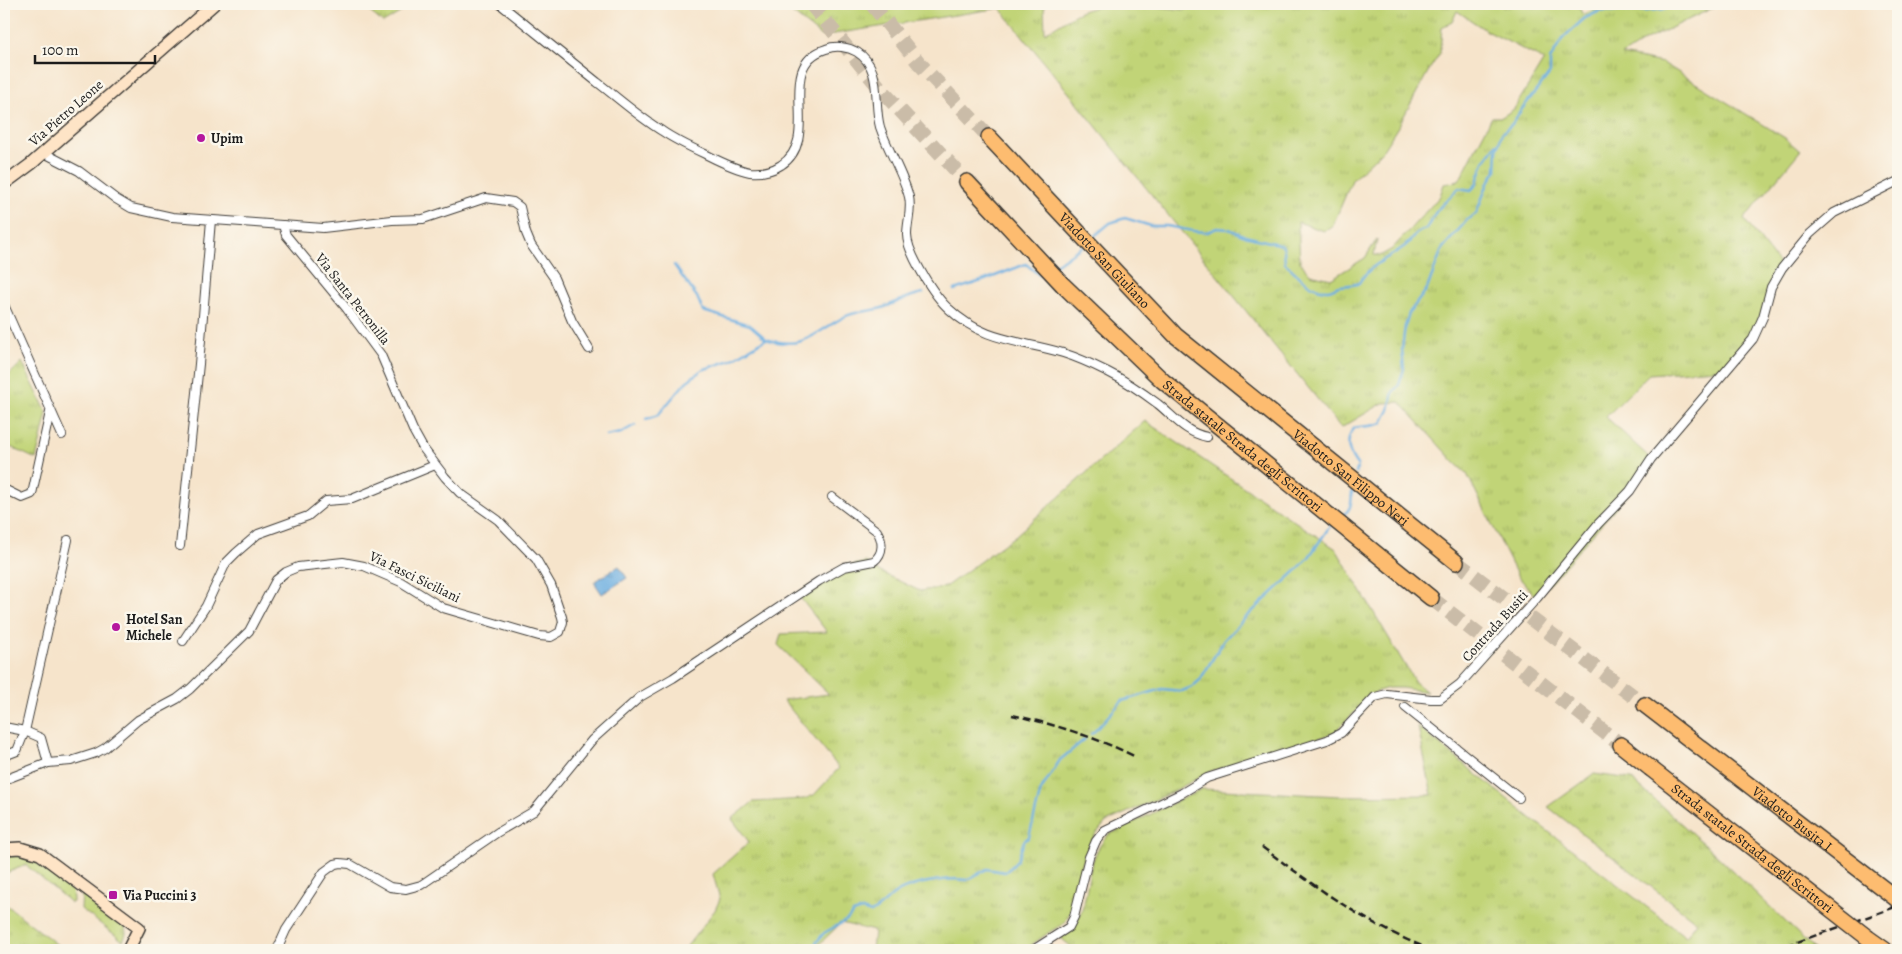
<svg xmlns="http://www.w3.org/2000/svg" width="1902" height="954" font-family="Alegreya,serif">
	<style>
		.grass { fill: url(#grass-tufts); stroke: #6e784a; fill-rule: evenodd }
		.water { fill: url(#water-ripples); stroke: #44667e }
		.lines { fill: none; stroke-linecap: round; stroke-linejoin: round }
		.stream { stroke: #6dafe1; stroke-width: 2.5 }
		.highway-tunnel { stroke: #cabca8; stroke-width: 15; stroke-dasharray: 15 8; stroke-linecap: butt }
		.street-casing { stroke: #3d3a36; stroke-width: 10 }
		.secondary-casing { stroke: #3d3a36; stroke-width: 14 }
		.highway-casing { stroke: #3d3a36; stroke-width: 18 }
		.street { stroke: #fff; stroke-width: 8 }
		.secondary { stroke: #fee4c6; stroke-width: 11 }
		.highway { stroke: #fdbc70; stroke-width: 15 }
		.rail { stroke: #1c1c1c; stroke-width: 2.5; stroke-dasharray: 8 4; stroke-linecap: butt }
		.highway-bridge-casing { stroke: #3d3a36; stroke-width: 18; stroke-linecap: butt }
		.highway-bridge { stroke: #fdbc70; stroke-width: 15 }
		.poi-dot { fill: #b5179e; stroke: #fbf7ec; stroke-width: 2 }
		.labels { text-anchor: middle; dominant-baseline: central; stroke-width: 5; stroke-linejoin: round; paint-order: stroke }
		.street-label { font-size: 14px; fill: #1c1c1c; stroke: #fbf7ec }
		.poi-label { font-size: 14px; font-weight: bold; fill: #1c1c1c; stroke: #fbf7ec; text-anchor: start }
	</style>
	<defs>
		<pattern id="grass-tufts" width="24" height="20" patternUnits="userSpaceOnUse" patternTransform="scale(1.25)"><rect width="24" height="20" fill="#c1d477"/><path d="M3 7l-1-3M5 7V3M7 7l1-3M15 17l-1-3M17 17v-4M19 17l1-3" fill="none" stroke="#a5b566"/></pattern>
		<pattern id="water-ripples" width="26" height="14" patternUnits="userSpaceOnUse" patternTransform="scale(1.25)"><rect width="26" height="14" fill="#6dafe1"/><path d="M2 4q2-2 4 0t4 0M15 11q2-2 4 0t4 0" fill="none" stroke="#598eb6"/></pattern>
	</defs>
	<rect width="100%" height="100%" fill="#fbf7ec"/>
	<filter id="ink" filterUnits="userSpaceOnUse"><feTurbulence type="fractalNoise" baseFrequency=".02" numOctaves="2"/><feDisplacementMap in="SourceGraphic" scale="10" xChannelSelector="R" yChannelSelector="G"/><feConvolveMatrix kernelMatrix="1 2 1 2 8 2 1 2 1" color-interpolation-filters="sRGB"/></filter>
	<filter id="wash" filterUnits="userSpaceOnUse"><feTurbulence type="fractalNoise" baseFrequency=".0096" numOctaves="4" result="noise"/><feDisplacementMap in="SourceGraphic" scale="20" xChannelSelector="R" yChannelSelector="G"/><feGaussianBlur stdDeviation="1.12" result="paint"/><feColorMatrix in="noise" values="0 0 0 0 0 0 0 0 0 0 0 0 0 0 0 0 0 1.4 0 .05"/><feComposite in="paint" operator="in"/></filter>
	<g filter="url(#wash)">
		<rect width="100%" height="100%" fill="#f6e4cb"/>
		<g class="grass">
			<polygon points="361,4 404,4 406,9 383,23"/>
			<path d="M 814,4 L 1044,4 L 1045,33 C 1057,26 1069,17 1082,11 C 1115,0 1150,6 1185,10 L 1190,4 L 1577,4 L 1583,15 L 1602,6 L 1634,7 L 1646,4 L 1721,4 L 1644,41 L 1622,55 L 1663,63 L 1785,138 L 1800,151 L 1744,219 L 1782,268 L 1753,339 L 1729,368 L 1649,374 L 1606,417 L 1651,459 L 1630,491 L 1537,598 L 1517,575 L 1467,474 L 1455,463 L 1400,402 L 1383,403 L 1341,428 L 1000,8 L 821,36 L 791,12 ZM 1457,11 L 1487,31 L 1544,60 L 1514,109 L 1502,117 L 1492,117 L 1459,181 L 1444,184 L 1440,196 L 1392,249 L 1380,256 L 1374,255 L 1377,239 L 1365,258 L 1331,279 L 1310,274 L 1300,262 L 1298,222 L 1324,231 L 1333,225 L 1352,180 L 1383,150 L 1399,125 L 1429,70 L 1440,53 L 1442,27 L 1452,22 Z"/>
			<polygon points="22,362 47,413 36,459 4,444 4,380"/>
			<polygon points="1145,421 1336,549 1415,682 1427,692 1402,688 1388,688 1375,692 1336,731 1323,737 1264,754 1249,761 1211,771 1172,792 1106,822 1095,835 1089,846 1082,864 1071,909 1065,923 1051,931 1024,950 1001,950 992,947 986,950 872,950 874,931 841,923 813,950 684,950 715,910 720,899 713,874 749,842 732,819 753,802 804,799 814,795 839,768 783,700 829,694 778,645 781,634 827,632 798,595 844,567 866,562 876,570 920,591 945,587 1015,536"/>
			<path d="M 1418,727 L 1532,819 L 1686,937 L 1697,922 L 1548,807 L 1594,774 L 1631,779 L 1713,852 L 1815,950 L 1075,950 L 1061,938 C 1067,933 1073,929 1077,922 C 1092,892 1083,863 1108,835 L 1202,789 L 1339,796 L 1432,795 Z"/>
			<polygon points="18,855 43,862 72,884 73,902 71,903 26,865 4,874 4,856"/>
			<polygon points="82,893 125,926 126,934 123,941 81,909"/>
			<polygon points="4,903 64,950 4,950"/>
		</g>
		<polygon class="water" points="619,566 627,578 602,594 594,582"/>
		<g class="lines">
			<g class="stream">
				<path d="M 1092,238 L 1110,223 L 1125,218 L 1151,226 L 1167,226 L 1193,231 L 1207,232 L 1217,228 L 1229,229 L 1245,236 L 1282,245 L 1284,250 L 1285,263 C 1296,273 1311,291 1328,290 C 1332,290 1335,287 1339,286 C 1346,285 1352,286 1359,283 C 1369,265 1389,258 1405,246 C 1414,239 1413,232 1426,229 L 1437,210 L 1459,188 L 1471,190 L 1476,185 L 1484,162 L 1497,144"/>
				<polyline points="674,265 697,297 703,311 750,325 765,338"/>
				<polyline points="1054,266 1084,245"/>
				<polyline points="954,290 985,280 1026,264 1039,275 1043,273"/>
				<path d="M 646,419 L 658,415 L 686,382 L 702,370 L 731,360 L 766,339 C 804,351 814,333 844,317 C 857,310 870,312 882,308 C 896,303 908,296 923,293"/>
				<polyline points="606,436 621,433 635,425"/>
				<path d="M 1356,473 L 1358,466 C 1348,453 1345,443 1353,428 C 1363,426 1372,427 1382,423 L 1389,410 L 1393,392 L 1399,385 L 1404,369 L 1402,349 L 1405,326 L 1409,313 L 1427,289 L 1442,249 L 1468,219 L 1476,214 L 1488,183 L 1496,171 L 1497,150 L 1502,133 L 1512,124 L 1522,109 L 1550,73 L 1550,60 L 1563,38 L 1585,18 L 1600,11 L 1645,11 L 1663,9 L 1678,4"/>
				<path d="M 1340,516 C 1355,510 1350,498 1353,486"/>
				<polyline points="1092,734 1122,701 1162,689 1182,691 1192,687 1200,680 1224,640 1242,621 1297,570 1309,557 1332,523"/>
				<path d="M 810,950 L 824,933 L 847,920 L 853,913 L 862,910 L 871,913 C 880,908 885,902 892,896 C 908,883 948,877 967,880 L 987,869 L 1005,872 C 1020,861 1018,858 1024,841 L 1029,837 L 1041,790 L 1060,760 L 1085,739"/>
			</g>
		</g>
	</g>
	<g filter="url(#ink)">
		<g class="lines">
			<g class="highway-tunnel">
				<polyline points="811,4 884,93 967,182"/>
				<polyline points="872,4 919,63 989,137"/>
				<polyline points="1456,562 1645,705"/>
				<polyline points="1431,598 1621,745"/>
			</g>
			<g class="street-casing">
				<g id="street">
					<path d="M 500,4 C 532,30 565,56 597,82 C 618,98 639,117 662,131 C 675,140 690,147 705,154 C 719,161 734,169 750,172 C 761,173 772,171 781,165 C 824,138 772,66 826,49 C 836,45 848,47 857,52 C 883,68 873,102 880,127 C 888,151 903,173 909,197 C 912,210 907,222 907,235 C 907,253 935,297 949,309 C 984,342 1020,340 1063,353 C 1079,358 1094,365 1108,372 C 1126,381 1142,392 1158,404 C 1174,417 1186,433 1207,437"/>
					<polyline points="44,153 79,171 116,199 131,208 172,217 323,228 392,220 423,219 486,198 513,202 520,207 526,233 531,245 554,278 572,321 589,349"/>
					<polyline points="4,305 62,435"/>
					<polyline points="4,489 22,498 32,494 50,412"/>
					<polyline points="180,546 199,364 211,220"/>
					<polyline points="183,641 206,606 226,563 236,553 258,534 308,516 326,501 352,499 435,465"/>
					<polyline points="1405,707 1519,798"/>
					<polyline points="4,727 25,731 17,751 4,756"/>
					<polyline points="48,763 41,738 25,731 68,540"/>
					<polyline points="4,780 48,763 71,761 96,753 105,748 138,720 177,699 190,689 249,631 276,580 286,572 298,567 343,562 364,566 401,582 443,608 539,636 551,637 560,632 563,622 562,617 551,585 536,559 498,520 460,493 445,477 423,448 413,430 381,355 347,309 286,235 283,225"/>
					<path d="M 277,950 L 286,930 L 324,872 L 335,864 L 340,863 L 350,864 L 390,887 L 406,889 L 421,885 L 498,832 L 534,811 L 592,740 L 640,697 L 673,678 L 819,581 L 844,567 L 874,561 C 884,553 883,541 877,531 L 832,497"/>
					<polyline points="1033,950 1069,927 1074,917 1089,857 1096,841 1105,830 1182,793 1207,778 1327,740 1341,733 1375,697 1387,694 1431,699 1440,699 1460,684 1537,598 1598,524 1630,491 1651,459 1753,339 1763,317 1771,287 1782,268 1810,234 1834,213 1898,181"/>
				</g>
			</g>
			<g class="secondary-casing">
				<g id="secondary">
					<polyline points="4,184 31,164 214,4"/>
					<polyline points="4,849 20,848 40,854 139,928 128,950"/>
				</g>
			</g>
			<g class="highway-casing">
				<g id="highway">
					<path id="s1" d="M 989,137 L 1175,335 L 1456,562"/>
					<path id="s2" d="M 967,182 L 1063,285 L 1163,381 L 1431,598"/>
					<path id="s3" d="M 1645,705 L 1898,900"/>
					<polyline points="1621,745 1650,768"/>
					<polyline points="1868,938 1885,950"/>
				</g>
			</g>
			<use href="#street" class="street"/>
			<use href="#secondary" class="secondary"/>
			<use href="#highway" class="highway"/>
			<g class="rail">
				<path d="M 1012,715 C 1054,724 1095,737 1134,756"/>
				<path d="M 1262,847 C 1316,887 1370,928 1433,950"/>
				<polyline points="1775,950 1898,906"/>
			</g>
			<g class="highway-bridge-casing">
				<g id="highway-bridge">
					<path id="s4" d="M 1650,768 L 1868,938"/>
				</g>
			</g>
			<use href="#highway-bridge" class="highway-bridge"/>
		</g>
	</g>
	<g class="poi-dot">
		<circle cx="201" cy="138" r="5"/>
		<circle cx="116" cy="627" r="5"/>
		<rect x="108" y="890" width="10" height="10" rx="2.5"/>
	</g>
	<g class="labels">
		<g class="street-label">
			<text transform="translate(66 113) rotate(-41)">Via Pietro Leone</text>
			<text stroke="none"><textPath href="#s1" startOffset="169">Viadotto San Giuliano</textPath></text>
			<text transform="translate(353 299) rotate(52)">Via Santa Petronilla</text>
			<text stroke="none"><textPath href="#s2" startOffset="382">Strada statale Strada degli Scrittori</textPath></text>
			<text stroke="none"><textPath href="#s1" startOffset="498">Viadotto San Filippo Neri</textPath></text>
			<text transform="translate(415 577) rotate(26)">Via Fasci Siciliani</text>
			<text transform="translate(1495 626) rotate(-48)">Contrada Busiti</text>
			<text stroke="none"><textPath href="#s3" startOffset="186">Viadotto Busita I</textPath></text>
			<text stroke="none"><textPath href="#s4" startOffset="130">Strada statale Strada degli Scrittori</textPath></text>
		</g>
		<g class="poi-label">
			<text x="211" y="138">Upim</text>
			<text x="126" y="619">Hotel San<tspan x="126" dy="16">Michele</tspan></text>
			<text x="123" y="895">Via Puccini 3</text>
		</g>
	</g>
	<rect width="1902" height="954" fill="none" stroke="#fbf7ec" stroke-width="20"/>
	<path d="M35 55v8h120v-8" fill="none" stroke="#1c1c1c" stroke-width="2.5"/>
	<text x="42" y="55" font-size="15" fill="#1c1c1c" stroke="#fbf7ec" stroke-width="4" paint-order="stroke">100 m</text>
</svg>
